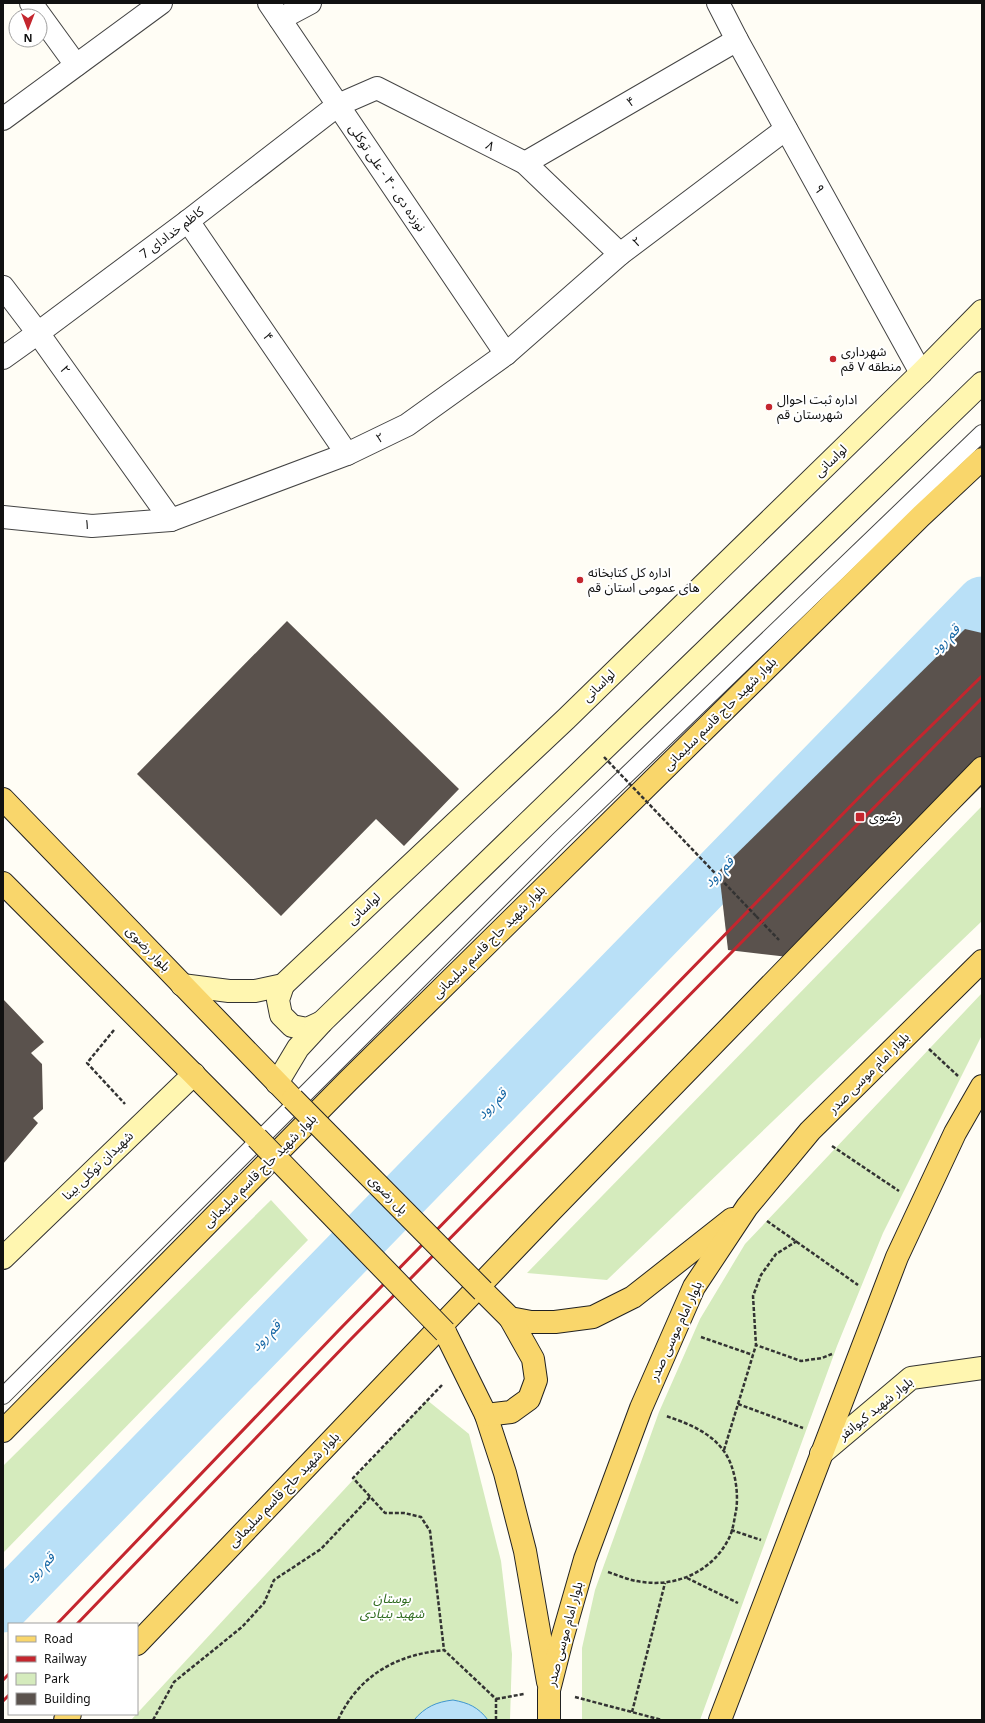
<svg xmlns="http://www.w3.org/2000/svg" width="985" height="1723" font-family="Georgia,'Noto Sans Arabic',serif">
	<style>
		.green { fill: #d5ebbd }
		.water { fill: #b9e0f7; stroke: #3f96cf }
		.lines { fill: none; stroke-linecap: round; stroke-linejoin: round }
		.river { stroke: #b9e0f7; stroke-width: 51 }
		.building { fill: #5a524d }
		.lane-casing { stroke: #444; stroke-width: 18 }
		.street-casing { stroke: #444; stroke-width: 24 }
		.secondary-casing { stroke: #333; stroke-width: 24 }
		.primary-casing { stroke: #222; stroke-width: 24 }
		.path { stroke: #333; stroke-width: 2.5; stroke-dasharray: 4 2; stroke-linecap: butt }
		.lane { stroke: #fff; stroke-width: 16 }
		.street { stroke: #fff; stroke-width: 22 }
		.secondary { stroke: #fff6b0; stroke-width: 22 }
		.primary { stroke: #f9d66b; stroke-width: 22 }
		.rail { stroke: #c4262e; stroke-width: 3 }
		.primary-bridge-casing { stroke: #222; stroke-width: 24; stroke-linecap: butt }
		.path-bridge { stroke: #333; stroke-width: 2.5; stroke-dasharray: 4 2; stroke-linecap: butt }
		.primary-bridge { stroke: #f9d66b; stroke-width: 22 }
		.poi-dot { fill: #c4262e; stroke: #fff; stroke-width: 1.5 }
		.labels { text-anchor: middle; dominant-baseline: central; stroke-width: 4; stroke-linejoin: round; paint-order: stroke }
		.street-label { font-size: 13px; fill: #111; stroke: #fff }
		.poi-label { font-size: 13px; fill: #111; stroke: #fff; text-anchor: start }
		.park-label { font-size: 13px; font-style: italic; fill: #2f6b1f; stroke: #fff }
		.water-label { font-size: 14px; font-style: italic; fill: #1768a6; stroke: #fff }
	</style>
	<rect width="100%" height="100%" fill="#fffdf5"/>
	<g class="green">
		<polygon points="982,806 982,921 607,1280 527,1273"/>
		<polygon points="982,993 982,1035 883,1233 837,1346 700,1720 582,1720 582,1648 595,1590 659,1412 700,1319 745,1244"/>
		<polygon points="271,1200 308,1240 3,1553 3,1466"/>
		<polygon points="427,1400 469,1434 501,1561 512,1654 510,1720 131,1720"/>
	</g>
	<path class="water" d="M 453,1700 C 469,1703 478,1707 488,1720 L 414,1720 C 425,1707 436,1702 453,1700 Z"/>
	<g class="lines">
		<polyline class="river" points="3,1607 982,602"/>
	</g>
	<g class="building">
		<polygon points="287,621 459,789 404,846 376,819 281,916 137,774"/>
		<polygon points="965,629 982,633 982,786 806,959 728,950 719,871"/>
		<polygon points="3,999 44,1042 31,1053 42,1064 43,1109 33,1118 38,1123 3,1164"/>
	</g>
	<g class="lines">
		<g class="lane-casing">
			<polyline id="lane" points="3,1396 559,840 982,433"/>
		</g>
		<g class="street-casing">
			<g id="street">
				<polyline points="31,3 76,65"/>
				<polyline points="269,3 506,354"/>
				<polyline points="718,3 737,40 921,373"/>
				<polyline points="280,19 310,3"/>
				<polyline points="3,119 161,3"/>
				<polyline points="525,163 737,40"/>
				<polyline points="188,221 347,454"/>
				<polyline points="3,287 38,333 171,520"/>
				<polyline points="3,358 38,333 188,221 338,105 377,88 525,163 620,254"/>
				<polyline points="3,517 92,526 171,520 347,454 407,425 506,354 620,254 786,129"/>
			</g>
		</g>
		<g class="secondary-casing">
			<g id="secondary">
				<polyline points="182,985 229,991 255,991 283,985 566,719 921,373 982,311"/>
				<polyline points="283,985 278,1000 281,1015 292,1026 307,1029 322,1022"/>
				<polyline points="277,1083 298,1048 322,1022 982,383"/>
				<polyline points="3,1258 194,1074"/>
				<polyline points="821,1454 911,1378 982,1368"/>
			</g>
		</g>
		<g class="primary-casing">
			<g id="primary">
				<polyline points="3,799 293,1099"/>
				<polyline points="3,883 257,1138"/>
				<polyline points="483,1291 510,1318 531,1322 555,1322 593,1317 633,1297 732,1219"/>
				<polyline points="445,1332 486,1415 505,1473 525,1551 548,1682"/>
				<polyline points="486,1415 511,1412 529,1399 536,1380 533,1359 510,1318"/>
				<polyline points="3,1431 348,1081 921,516 982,459"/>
				<polyline points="137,1644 550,1212 982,768"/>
				<polyline points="65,1720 70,1714"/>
				<polyline points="549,1720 549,1690 562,1639 585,1559 641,1408 694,1287 747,1207 810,1131 982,961"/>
				<polyline points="720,1720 897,1257 955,1133 982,1086"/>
			</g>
		</g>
		<g class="path">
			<polyline points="756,916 779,940"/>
			<polyline points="114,1030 87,1063 125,1104"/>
			<polyline points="929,1049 958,1076"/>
			<polyline points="832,1146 899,1191"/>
			<polyline points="767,1221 858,1285"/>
			<polyline points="797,1241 776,1254 761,1275 753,1296 756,1345 801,1361 822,1358 832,1354"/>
			<polyline points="701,1337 753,1355"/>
			<polyline points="442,1385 353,1478 385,1513 404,1513 421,1517 430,1531 444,1650"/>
			<polyline points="738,1404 803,1428"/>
			<polyline points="724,1450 756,1345"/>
			<polyline points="731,1530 761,1540"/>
			<path d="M 608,1572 C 620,1576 631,1581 643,1582 C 677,1587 712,1571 728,1540 C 733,1532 734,1520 736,1511 C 739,1493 735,1465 723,1450 C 710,1432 687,1423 666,1416"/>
			<polyline points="687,1578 738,1603"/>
			<polyline points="575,1697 662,1720"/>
			<polyline points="496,1699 524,1694"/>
			<polyline points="632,1712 665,1583"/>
			<polyline points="153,1720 174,1682 242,1627 264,1603 274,1580 321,1549 370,1497"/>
			<path d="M 338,1720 C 359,1675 396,1655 444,1650 L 496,1699 L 496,1720"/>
		</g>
		<use href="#lane" class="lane"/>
		<use href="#street" class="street"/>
		<use href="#secondary" class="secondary"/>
		<use href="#primary" class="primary"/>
		<g class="rail">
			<polyline points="57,1624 339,1330 876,780 982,676"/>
			<polyline points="77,1624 351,1339 982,698"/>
			<polyline points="3,1680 9,1674"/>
			<polyline points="3,1701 9,1695"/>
		</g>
		<g class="primary-bridge-casing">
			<g id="primary-bridge">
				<polyline points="293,1099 483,1291"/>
				<polyline points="257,1138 445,1332"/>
			</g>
		</g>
		<polyline class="path-bridge" points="604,757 756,916"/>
		<use href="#primary-bridge" class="primary-bridge"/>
	</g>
	<g class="poi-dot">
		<circle cx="833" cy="359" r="4"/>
		<circle cx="769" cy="407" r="4"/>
		<circle cx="580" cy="580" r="4"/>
		<rect x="855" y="812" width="10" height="10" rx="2"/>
	</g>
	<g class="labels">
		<g class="street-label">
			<text transform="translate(631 102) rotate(-30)">۴</text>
			<text transform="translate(490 146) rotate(27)">۸</text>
			<text transform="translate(387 178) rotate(56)">نوزده دی ۴۰ - علی توکلی</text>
			<text transform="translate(819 189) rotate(61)">۹</text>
			<text transform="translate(172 233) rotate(-37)">7 کاظم خدادای</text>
			<text transform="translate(637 242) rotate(-37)">۲</text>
			<text transform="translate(268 337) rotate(56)">۴</text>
			<text transform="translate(65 370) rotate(55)">۲</text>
			<text transform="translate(380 438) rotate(-26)">۲</text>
			<text transform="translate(831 461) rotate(-44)">لواسانی</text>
			<text transform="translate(87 525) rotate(3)">۱</text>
			<text transform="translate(599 686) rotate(-44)">لواسانی</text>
			<text transform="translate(720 714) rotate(-45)">بلوار شهید حاج قاسم سلیمانی</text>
			<text transform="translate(364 909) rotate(-43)">لواسانی</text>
			<text transform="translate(489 942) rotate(-45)">بلوار شهید حاج قاسم سلیمانی</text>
			<text transform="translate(148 949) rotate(46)">بلوار رضوی</text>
			<text transform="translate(869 1073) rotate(-45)">بلوار امام موسی صدر</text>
			<text transform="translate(98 1166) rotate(-44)">شهیدان توکلی بینا</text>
			<text transform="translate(260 1171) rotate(-45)">بلوار شهید حاج قاسم سلیمانی</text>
			<text transform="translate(388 1195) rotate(45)">پل رضوی</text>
			<text transform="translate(676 1331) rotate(-65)">بلوار امام موسی صدر</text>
			<text transform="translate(876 1409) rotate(-39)">بلوار شهید کیوانفر</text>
			<text transform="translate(284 1490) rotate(-46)">بلوار شهید حاج قاسم سلیمانی</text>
			<text transform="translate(565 1634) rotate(-75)">بلوار امام موسی صدر</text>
		</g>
		<g class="poi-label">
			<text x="841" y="352">شهرداری<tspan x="841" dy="15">منطقه ۷ قم</tspan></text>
			<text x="777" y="400">اداره ثبت احوال<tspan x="777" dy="15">شهرستان قم</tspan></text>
			<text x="588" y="573">اداره کل کتابخانه<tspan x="588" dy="15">های عمومی استان قم</tspan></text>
			<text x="869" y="817">رضوی</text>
		</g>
		<g class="park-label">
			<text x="392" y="1599">بوستان<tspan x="392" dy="15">شهید بنیادی</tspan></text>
		</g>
		<g class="water-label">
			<text transform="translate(945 640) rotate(-46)">قم رود</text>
			<text transform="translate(719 872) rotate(-46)">قم رود</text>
			<text transform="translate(492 1104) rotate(-46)">قم رود</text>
			<text transform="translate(266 1336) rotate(-46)">قم رود</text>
			<text transform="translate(40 1568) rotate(-46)">قم رود</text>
		</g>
	</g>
	<rect width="985" height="1723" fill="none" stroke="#111111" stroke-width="8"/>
	<rect x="8" y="1623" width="130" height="92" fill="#ffffff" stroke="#a0a0a0"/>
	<rect x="16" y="1636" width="20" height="6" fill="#f9d66b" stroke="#a0a0a0"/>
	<text x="44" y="1643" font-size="12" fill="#111111">Road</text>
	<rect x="16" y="1656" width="20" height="6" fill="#c4262e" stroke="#a0a0a0"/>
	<text x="44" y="1663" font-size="12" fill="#111111">Railway</text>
	<rect x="16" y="1673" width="20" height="12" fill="#d5ebbd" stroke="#a0a0a0"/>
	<text x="44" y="1683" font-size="12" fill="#111111">Park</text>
	<rect x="16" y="1693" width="20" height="12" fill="#5a524d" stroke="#a0a0a0"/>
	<text x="44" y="1703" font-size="12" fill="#111111">Building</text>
	<g transform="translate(28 28) rotate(180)"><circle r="19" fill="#ffffff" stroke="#a0a0a0"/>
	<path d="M0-3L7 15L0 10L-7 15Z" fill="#c4262e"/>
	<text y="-6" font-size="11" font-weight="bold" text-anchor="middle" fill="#111111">N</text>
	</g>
</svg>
